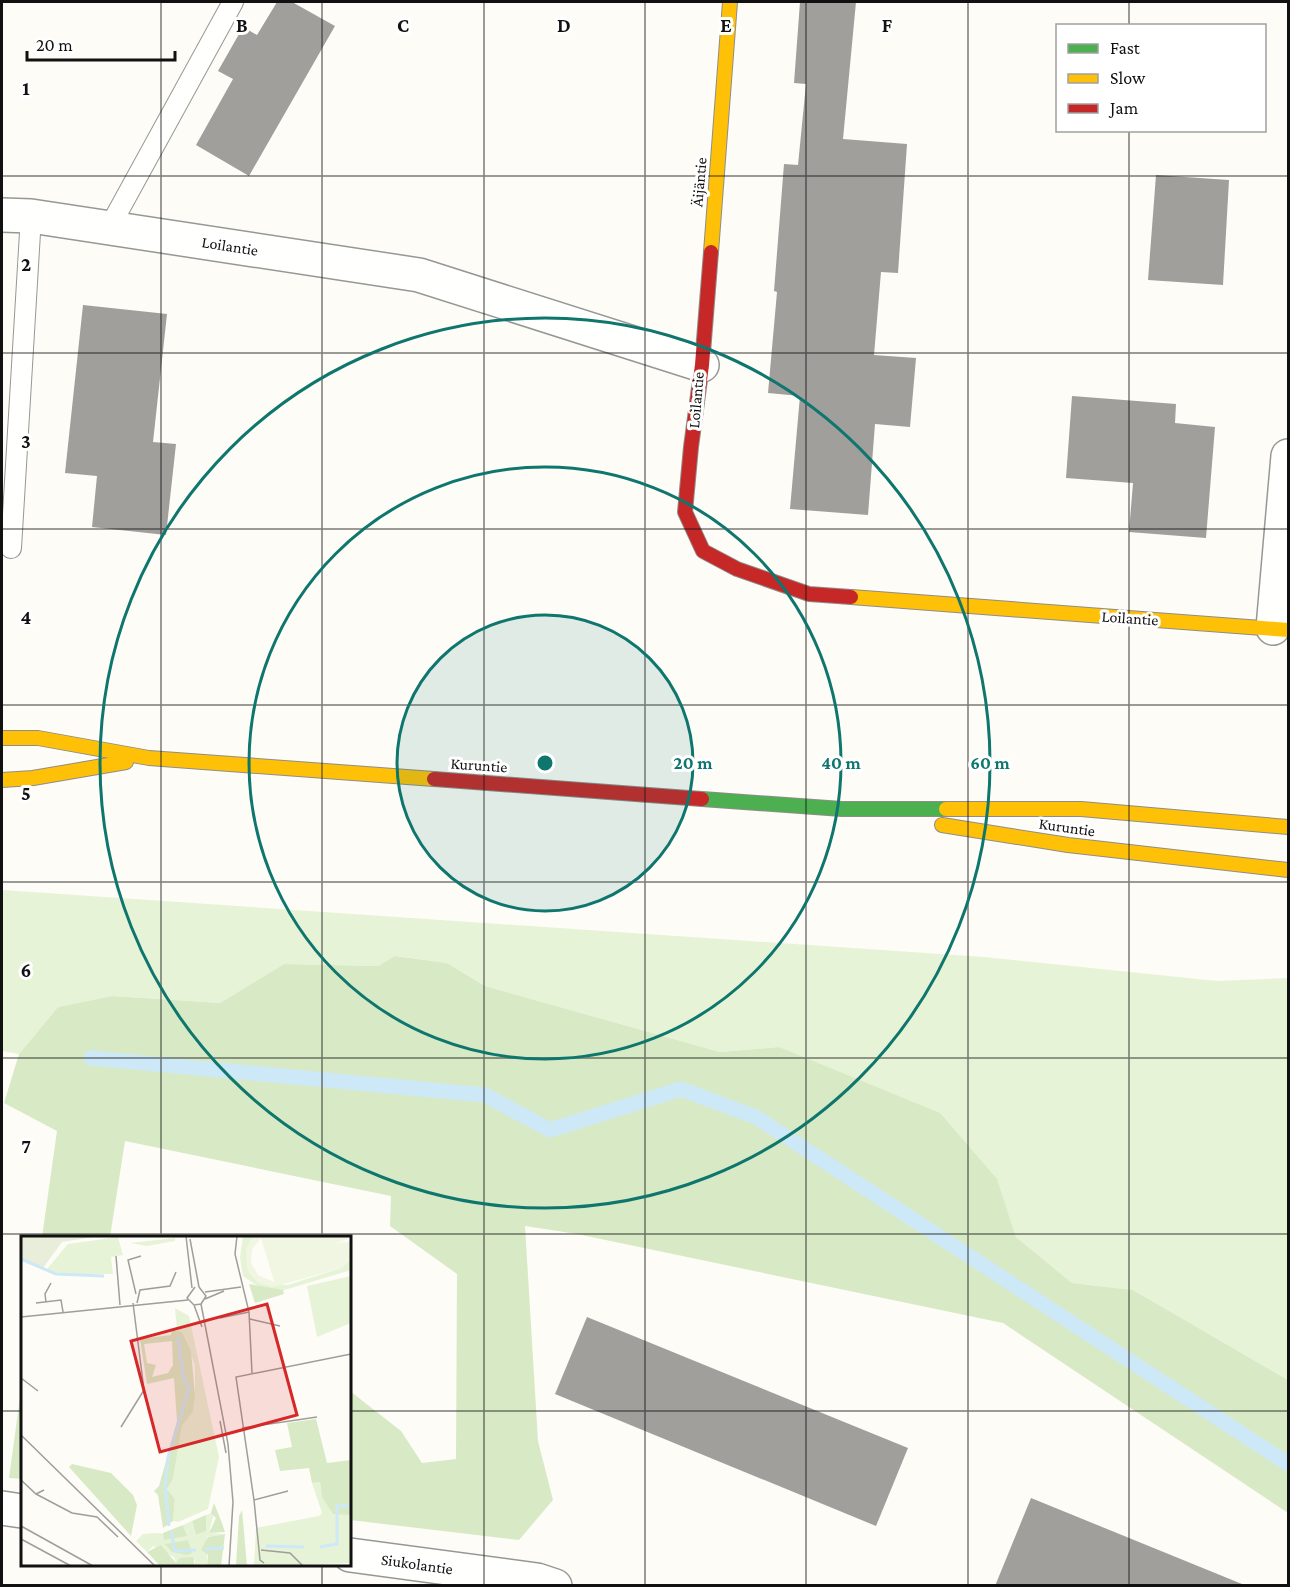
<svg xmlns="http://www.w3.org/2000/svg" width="1290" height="1587" font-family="'Crimson Pro',serif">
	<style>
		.green { fill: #e7f3d7 }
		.forest { fill: #d8eac5 }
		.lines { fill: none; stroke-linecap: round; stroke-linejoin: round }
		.stream { stroke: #cde8f7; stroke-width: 15 }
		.building { fill: #a19f9c }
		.lane-casing { stroke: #979795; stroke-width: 22 }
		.street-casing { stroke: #979795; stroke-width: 36 }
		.fast-casing { stroke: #8e8d8b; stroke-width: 16 }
		.slow-casing { stroke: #8e8d8b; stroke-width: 16 }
		.jam-casing { stroke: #8e8d8b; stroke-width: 16 }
		.lane { stroke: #fffffe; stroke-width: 20 }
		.street { stroke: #fffffe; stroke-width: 33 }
		.fast { stroke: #4caf50; stroke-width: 14 }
		.slow { stroke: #ffc107; stroke-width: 14 }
		.jam { stroke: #c62828; stroke-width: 14 }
		.grid { fill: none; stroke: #111; stroke-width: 1.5; stroke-opacity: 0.55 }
		.ring { fill: none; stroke: #0f766e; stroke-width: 3 }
		.labels { text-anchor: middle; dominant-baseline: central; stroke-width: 6; stroke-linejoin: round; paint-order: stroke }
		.street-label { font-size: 16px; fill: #111; stroke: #fff }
		.inset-river { fill: none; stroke: #cde8f7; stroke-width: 3 }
		.inset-road { fill: none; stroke: #9f9e9b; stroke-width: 1.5 }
		.view { fill: #d62828; fill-opacity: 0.15; stroke: #d62828; stroke-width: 3 }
		.inset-edge { fill: none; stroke: #111; stroke-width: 3 }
		.grid-label { font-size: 20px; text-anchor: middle; font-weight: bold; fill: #111; stroke: #fff; stroke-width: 6; stroke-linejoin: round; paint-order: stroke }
		.centre { fill: #0f766e; stroke: #fff; stroke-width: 3 }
		.ring-label { font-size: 18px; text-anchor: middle; font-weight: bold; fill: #0f766e; stroke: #fff; stroke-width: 6; stroke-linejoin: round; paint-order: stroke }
	</style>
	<rect width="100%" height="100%" fill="#fdfcf7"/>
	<polygon class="green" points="2,890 984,957 1217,981 1288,978 1288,1380 1133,1290 1072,1283 1016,1237 997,1180 779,1047 720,1052 485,986 447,963 396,956 378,966 284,964 220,1003 112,996 58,1007 19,1054 2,1051"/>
	<g class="forest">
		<polygon points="395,956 447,963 485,986 720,1052 779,1047 940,1113 997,1179 1016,1237 1072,1283 1133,1290 1288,1380 1288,1513 1003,1323 577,1234 525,1226 538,1441 553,1500 519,1540 350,1520 350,1391 401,1431 422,1463 456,1459 457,1274 390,1226 391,1196 125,1141 110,1237 42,1237 57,1131 4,1103 19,1054 58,1007 112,996 220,1003 284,964 378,966"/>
		<polygon points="22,1383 22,1479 9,1478"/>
	</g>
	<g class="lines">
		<polyline class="stream" points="91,1058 485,1095 550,1130 681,1089 756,1117 1288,1464"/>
	</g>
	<g class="building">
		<polygon points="277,2 292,2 335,26 249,176 196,145 233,79 218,71 243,27 257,35"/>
		<polygon points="800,2 856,2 843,139 907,144 898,273 881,272 874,355 916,358 910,427 875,424 868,515 790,509 800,396 768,393 777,292 774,291 784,164 798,165 806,84 794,83"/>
		<polygon points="1156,175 1229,180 1223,285 1148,280"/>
		<polygon points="83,305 167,314 153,442 176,444 166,535 92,527 97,476 65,473"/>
		<polygon points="1072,396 1176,404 1175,423 1215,427 1206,538 1129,532 1133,483 1066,478"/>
		<polygon points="587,1317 908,1448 876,1526 555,1394"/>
		<polygon points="1031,1498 1242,1584 1242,1586 995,1586"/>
	</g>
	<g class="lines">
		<g class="lane-casing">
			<g id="lane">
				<polyline points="109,228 233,2"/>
				<polyline points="11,548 31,216"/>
			</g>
		</g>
		<g class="street-casing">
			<g id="street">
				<polyline points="2,215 31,216 419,275 702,365"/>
				<polyline points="1273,628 1288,456"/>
				<polyline points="2,1508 22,1511"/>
				<polyline points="350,1555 537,1580 555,1586"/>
			</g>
		</g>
		<g class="fast-casing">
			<polyline id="fast" points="702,799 842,809 946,809"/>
		</g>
		<g class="slow-casing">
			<g id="slow">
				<polyline points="711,252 730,2"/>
				<polyline points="851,597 1288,630"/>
				<polyline points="2,738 38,738 149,758 434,779"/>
				<polyline points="2,780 33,778 126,762"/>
				<polyline points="946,809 1081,809 1288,827"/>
				<polyline points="942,825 1068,845 1288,870"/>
			</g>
		</g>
		<g class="jam-casing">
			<g id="jam">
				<polyline points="711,252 702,365 691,447 685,512 703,551 737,569 809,594 851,597"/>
				<polyline points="434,779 702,799"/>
			</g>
		</g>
		<use href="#lane" class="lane"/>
		<use href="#street" class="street"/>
		<use href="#fast" class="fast"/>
		<use href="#slow" class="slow"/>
		<use href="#jam" class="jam"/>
	</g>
	<path class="grid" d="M 161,2 L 161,1238M 322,2 L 322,1238M 484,2 L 484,1586M 645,2 L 645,1586M 806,2 L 806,1586M 968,2 L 968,1586M 1129,2 L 1129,26M 1129,130 L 1129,1586M 2,176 L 1288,176M 2,353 L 1288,353M 2,529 L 1288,529M 2,705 L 1288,705M 2,882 L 1288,882M 2,1058 L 1288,1058M 2,1234 L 1288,1234M 2,1411 L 22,1411M 350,1411 L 1288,1411M 161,1564 L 161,1586M 322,1564 L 322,1586"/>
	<circle cx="545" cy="763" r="148" fill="#0f766e" fill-opacity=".12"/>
	<g class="ring">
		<circle cx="545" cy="763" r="148"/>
		<circle cx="545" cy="763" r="296"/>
		<circle cx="545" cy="763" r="445"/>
	</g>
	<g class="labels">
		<g class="street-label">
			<text transform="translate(699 182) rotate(-85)">Äijäntie</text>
			<text transform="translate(230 246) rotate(9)">Loilantie</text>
			<text transform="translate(696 400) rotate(-85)">Loilantie</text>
			<text transform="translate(1130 618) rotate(4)">Loilantie</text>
			<text transform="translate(479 765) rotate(4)">Kuruntie</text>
			<text transform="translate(1067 827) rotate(8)">Kuruntie</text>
			<text transform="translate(417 1564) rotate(8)">Siukolantie</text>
		</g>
	</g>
	<g transform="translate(21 1236)">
		<rect width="330" height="330" fill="#fdfcf7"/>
		<path d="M 222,0 L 233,0 L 228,7 L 228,36 L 238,47 L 267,49 L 320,32 L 330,23 L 330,34 L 260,55 L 241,53 L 222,40 L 219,22 ZM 97,1 L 102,19 L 90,21 L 92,38 L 35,38 L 26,33 L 47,8 ZM 154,2 L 154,5 L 126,10 L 109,7 ZM 330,40 L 330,87 L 296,101 L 286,50 ZM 154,72 L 168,80 L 198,221 L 187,273 L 157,286 L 152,285 L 154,263 L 146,253 L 152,243 L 161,190 L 174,159 L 174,129 L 163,101 L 156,94 ZM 299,246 L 301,261 L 330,279 L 330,327 L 233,330 L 235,292 L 298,280 L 301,277 L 291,247 ZM 193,276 L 188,297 L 204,298 L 186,301 L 186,330 L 174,330 L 174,324 L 155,327 L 153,321 L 132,310 L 126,316 L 115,305 L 122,298 L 136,297 L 166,300 L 162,289 L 171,285 L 175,299 L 185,295 L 185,279 Z" fill="#e7f3d7"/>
		<path d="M 228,48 L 262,54 L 263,58 L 234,67 ZM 151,94 L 161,96 L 170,115 L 174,159 L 172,175 L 161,190 L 152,243 L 146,253 L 154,263 L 152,285 L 142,292 L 137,259 L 133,255 L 138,250 L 156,185 L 153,142 L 126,148 L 119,103 L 150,99 ZM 151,105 L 152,129 L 147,137 L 131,141 L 135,129 L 126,127 L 123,108 ZM 295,183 L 306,227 L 330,224 L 330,279 L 312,278 L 301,261 L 299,246 L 291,247 L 288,232 L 259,235 L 254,214 L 271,211 L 266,187 ZM 51,228 L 90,237 L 112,259 L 116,269 L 110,300 L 48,231 ZM 193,267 L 201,287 L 204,296 L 188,297 L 195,282 L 190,277 ZM 221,274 L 226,330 L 215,330 L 218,280 ZM 185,279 L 185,295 L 175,299 L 171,285 ZM 162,289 L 166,300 L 143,304 L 142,297 ZM 204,298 L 200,330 L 186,330 L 187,319 L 180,314 L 187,301 ZM 167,304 L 171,317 L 166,319 L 151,316 L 144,308 ZM 140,309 L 155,327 L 159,322 L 172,321 L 174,330 L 139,330 L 126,316 Z" fill="#d8eac5" fill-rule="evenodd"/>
		<path d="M 0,0 L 79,0 L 41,6 L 22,32 L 0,23 Z" fill="#e9eedb"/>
		<path d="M 233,0 L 326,0 L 327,3 L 315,7 L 328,6 L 330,23 L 320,32 L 252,51 L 238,47 L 226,33 L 225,12 ZM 240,2 L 253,45 L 253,46 L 237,39 L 230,27 L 231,13 Z" fill="#f0f6e1" fill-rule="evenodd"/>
		<path class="inset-river" d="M 0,23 L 35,38 L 83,40M 148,290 L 144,249 L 147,221 L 168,152 L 162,141 L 157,100M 150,295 L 154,315 L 175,314M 245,310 L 283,311M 299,311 L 316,308 L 316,269 L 330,270M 183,313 L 203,312"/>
		<path class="inset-road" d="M 165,0 L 171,52M 216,0 L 214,18 L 228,76 L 231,137M 169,3 L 178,51M 95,20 L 99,69M 174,51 L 166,62 L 173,69 L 180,68M 178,51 L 185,60 L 180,68M 184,56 L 220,51M 115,58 L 107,24 L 120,20M 184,63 L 203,55M 25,66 L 24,58 L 30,47M 15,67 L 40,64 L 42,76M 116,67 L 119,54 L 149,50 L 155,36M 180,68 L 207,208 L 212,266 L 208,330M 173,69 L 181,91M 0,81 L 167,64M 199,82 L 228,76M 229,83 L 259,90M 0,142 L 17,155M 199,185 L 205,217M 100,191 L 123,154 L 112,67M 221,192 L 296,181M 0,199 L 134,330M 0,244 L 15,258 L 23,254M 267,255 L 233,264 L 215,141 L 330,118M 15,258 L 51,277 L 76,281 L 97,301M 233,264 L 239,324 L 243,327M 0,290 L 72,330M 0,303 L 50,330M 240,314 L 269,317 L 282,330"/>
		<path class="view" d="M 246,68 L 276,179 L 139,216 L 110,105 Z"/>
		<rect width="330" height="330" class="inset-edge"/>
	</g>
	<g class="grid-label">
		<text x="242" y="32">B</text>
		<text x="403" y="32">C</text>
		<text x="564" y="32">D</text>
		<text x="726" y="32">E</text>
		<text x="887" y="32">F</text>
		<text x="26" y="95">1</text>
		<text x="26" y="271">2</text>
		<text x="26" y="448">3</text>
		<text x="26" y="624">4</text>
		<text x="26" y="800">5</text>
		<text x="26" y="977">6</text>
		<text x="26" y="1153">7</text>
	</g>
	<circle cx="545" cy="763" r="9" class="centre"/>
	<g class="ring-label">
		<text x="693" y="769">20 m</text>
		<text x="841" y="769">40 m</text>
		<text x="990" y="769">60 m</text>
	</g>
	<rect width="1290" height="1587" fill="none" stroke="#111111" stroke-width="6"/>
	<rect x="1056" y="24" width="210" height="108" fill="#ffffff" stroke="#a0a0a0" stroke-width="1.5"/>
	<rect x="1068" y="44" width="30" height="9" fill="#4caf50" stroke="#a0a0a0" stroke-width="1.5"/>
	<text x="1110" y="54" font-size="18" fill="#111111">Fast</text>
	<rect x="1068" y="74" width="30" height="9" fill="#ffc107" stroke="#a0a0a0" stroke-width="1.5"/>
	<text x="1110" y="84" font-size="18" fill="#111111">Slow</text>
	<rect x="1068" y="104" width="30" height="9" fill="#c62828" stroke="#a0a0a0" stroke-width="1.5"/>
	<text x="1110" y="114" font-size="18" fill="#111111">Jam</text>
	<path d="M27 51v9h148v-9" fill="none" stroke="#111111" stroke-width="3"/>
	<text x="36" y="51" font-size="18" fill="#111111" stroke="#ffffff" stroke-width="4.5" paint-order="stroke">20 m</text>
</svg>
